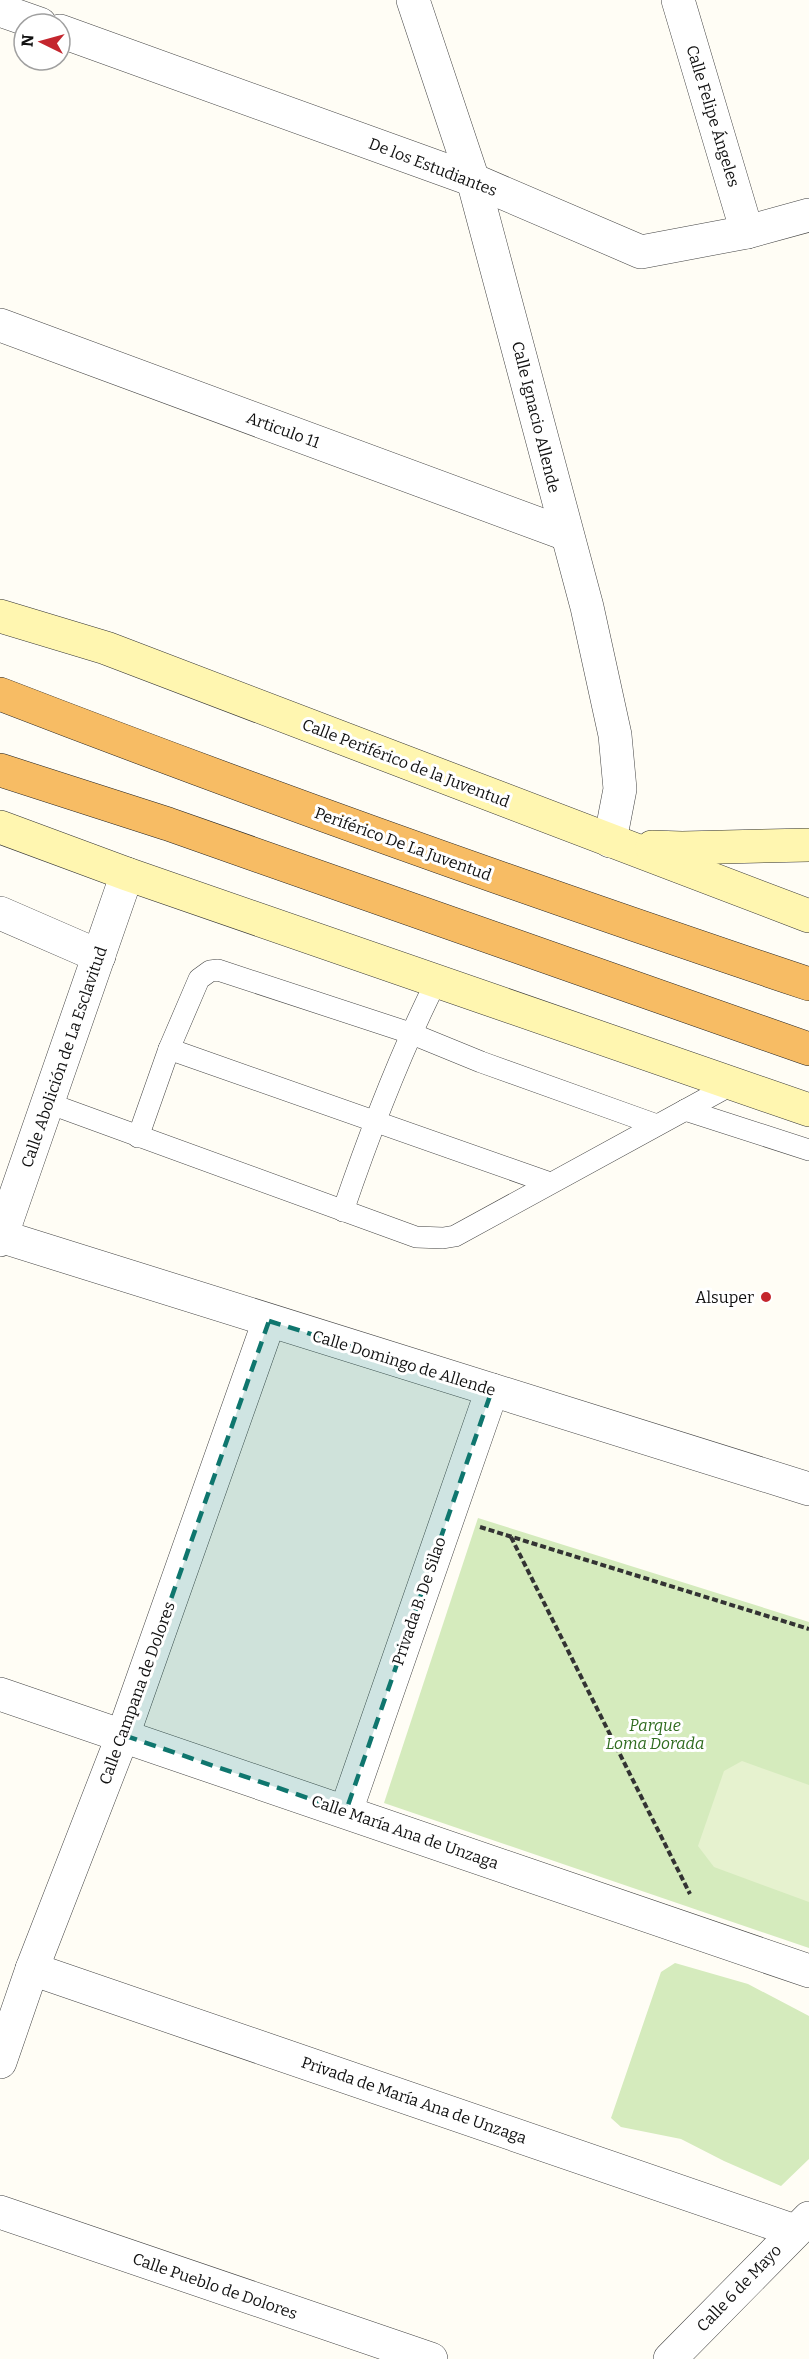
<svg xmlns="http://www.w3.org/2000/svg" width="809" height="2359" font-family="Bitter,serif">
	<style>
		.green { fill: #d5ebbd }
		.pitch { fill: #e6f2cf }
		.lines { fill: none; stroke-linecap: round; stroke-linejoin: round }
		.service-casing { stroke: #444; stroke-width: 22 }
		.minor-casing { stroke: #444; stroke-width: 34 }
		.tertiary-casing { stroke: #444; stroke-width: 34 }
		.secondary-casing { stroke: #333; stroke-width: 34 }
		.trunk-casing { stroke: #222; stroke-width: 34 }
		.path { stroke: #333; stroke-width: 4; stroke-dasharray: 6 3; stroke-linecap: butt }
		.service { stroke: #fff; stroke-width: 21 }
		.minor { stroke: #fff; stroke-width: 33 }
		.tertiary { stroke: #fff; stroke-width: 33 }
		.secondary { stroke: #fff6b0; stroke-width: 33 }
		.trunk { stroke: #f7bc64; stroke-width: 33 }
		.marked { fill: #0f766e; fill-opacity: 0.2; stroke: #0f766e; stroke-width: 4.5; stroke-dasharray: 12 8; stroke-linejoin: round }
		.poi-dot { fill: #c4262e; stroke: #fff; stroke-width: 2 }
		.labels { text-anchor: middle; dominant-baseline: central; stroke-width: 6; stroke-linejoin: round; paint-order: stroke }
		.street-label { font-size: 16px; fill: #111; stroke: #fff }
		.poi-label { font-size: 16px; fill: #111; stroke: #fff; text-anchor: end }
		.park-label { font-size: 16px; font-style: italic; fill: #2f6b1f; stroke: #fff }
	</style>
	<rect width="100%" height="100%" fill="#fffdf5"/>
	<g class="green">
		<polygon points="478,1518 809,1622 809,1948 384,1803"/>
		<polygon points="675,1963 748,1984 809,2016 809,2159 781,2186 724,2161 681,2139 621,2127 611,2118 661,1972"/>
	</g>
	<polygon class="pitch" points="742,1761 809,1785 809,1902 714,1867 698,1846 724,1771"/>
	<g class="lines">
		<g class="service-casing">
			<g id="service">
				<polyline points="169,1049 550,1183"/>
				<polyline points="48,1103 416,1237 443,1238 455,1236 731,1085"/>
				<polyline points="685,1110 809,1150"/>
				<polyline points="138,1137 169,1049 199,979 210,971 218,970 410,1033 481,1062 657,1125"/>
				<path d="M 343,1211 C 370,1132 399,1055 437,980"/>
			</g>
		</g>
		<g class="minor-casing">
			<g id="minor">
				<polyline points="413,0 473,180 587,607 615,735 620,789 610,841"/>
				<polyline points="678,0 747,232"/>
				<polyline points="0,10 40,24"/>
				<polyline points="60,31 473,180 641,252 747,232 809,215"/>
				<polyline points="0,325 566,534"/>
				<polyline points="0,913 99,956"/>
				<polyline points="0,1236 809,1489"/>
				<polyline points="0,1694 809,1971"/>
				<polyline points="346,1811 492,1390"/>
				<polyline points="32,1969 795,2231"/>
				<polyline points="0,2062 32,1969 123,1735 269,1321"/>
				<polyline points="0,2212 431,2359"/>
			</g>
		</g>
		<g class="tertiary-casing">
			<g id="tertiary">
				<polyline points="0,1240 127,874"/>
				<polyline points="670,2359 809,2218"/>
			</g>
		</g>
		<g class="secondary-casing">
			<g id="secondary">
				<polyline points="0,616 106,648 809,916"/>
				<polyline points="0,827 127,874 809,1110"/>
				<polyline points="652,847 682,848 809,845"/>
			</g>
		</g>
		<g class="trunk-casing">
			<g id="trunk">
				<path d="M 0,694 C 267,797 537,893 809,984"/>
				<polyline points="0,770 168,824 809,1049"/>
			</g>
		</g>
		<g class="path">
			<polyline points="480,1527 809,1629"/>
			<polyline points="511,1537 690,1894"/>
		</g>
		<use href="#service" class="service"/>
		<use href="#minor" class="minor"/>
		<use href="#tertiary" class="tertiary"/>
		<use href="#secondary" class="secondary"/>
		<use href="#trunk" class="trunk"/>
	</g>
	<path class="marked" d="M 269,1321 L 492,1390 L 346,1811 L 123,1735 Z"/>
	<circle class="poi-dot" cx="766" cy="1297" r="6"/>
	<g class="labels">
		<g class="street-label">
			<text transform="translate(713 116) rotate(73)">Calle Felipe Ángeles</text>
			<text transform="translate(433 167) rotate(21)">De los Estudiantes</text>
			<text transform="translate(536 417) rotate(76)">Calle Ignacio Allende</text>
			<text transform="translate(283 430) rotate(20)">Articulo 11</text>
			<text transform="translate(406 763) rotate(21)">Calle Periférico de la Juventud</text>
			<text transform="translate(403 844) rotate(20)">Periférico De La Juventud</text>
			<text transform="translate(64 1057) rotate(-71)">Calle Abolición de La Esclavitud</text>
			<text transform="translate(404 1363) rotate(17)">Calle Domingo de Allende</text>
			<text transform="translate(419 1601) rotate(-71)">Privada B. De Silao</text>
			<text transform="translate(137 1693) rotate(-70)">Calle Campana de Dolores</text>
			<text transform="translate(405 1832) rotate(19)">Calle María Ana de Unzaga</text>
			<text transform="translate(414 2100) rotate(19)">Privada de María Ana de Unzaga</text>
			<text transform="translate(215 2286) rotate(19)">Calle Pueblo de Dolores</text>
			<text transform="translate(739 2288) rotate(-46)">Calle 6 de Mayo</text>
		</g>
		<g class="poi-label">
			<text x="754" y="1297">Alsuper</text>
		</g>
		<g class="park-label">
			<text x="655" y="1725">Parque<tspan x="655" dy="18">Loma Dorada</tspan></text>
		</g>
	</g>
	<g transform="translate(42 42) rotate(275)"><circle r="28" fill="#ffffff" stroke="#a0a0a0" stroke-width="1.5"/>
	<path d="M0-4.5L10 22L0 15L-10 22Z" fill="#c4262e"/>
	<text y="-9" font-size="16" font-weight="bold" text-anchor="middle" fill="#111111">N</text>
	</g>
</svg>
